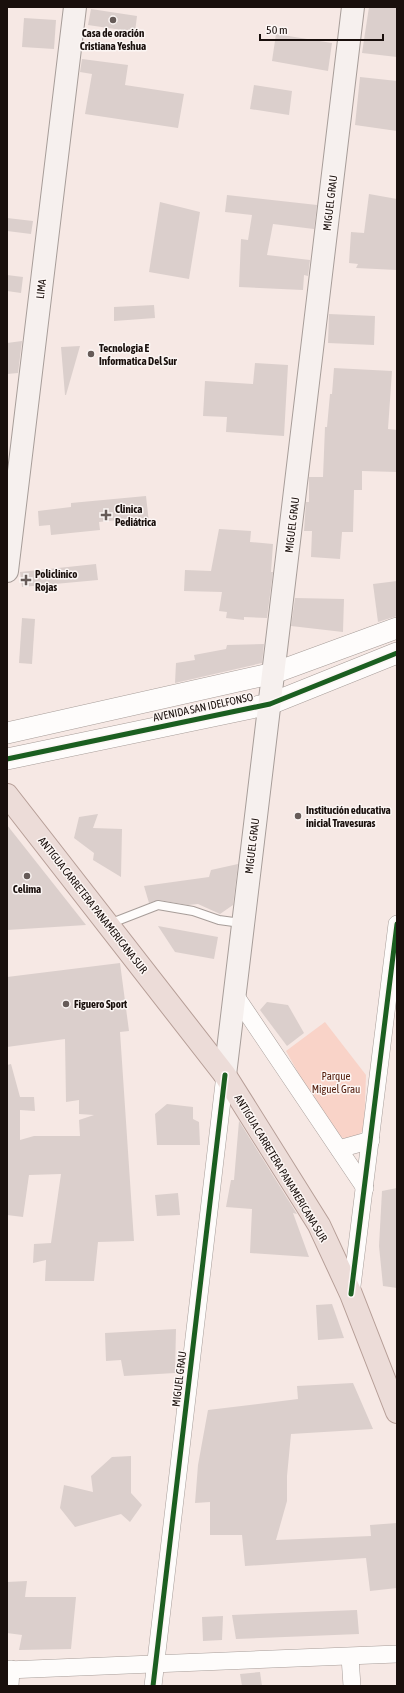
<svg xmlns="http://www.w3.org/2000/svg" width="404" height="1693" font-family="'Asap Condensed',sans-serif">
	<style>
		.green { fill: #f9d3c8 }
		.building { fill: #dbcfcc }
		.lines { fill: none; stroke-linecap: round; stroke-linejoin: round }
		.service-casing { stroke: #a79d99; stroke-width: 10 }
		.minor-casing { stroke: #a79d99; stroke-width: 18 }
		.tertiary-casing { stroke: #a79d99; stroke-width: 22 }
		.secondary-casing { stroke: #a79d99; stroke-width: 24 }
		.trunk-casing { stroke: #b69e97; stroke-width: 24 }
		.service { stroke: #fefcfb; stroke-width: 8 }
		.minor { stroke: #fefcfb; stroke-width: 17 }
		.tertiary { stroke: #fefcfb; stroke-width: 21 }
		.secondary { stroke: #f6f0ee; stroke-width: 22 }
		.trunk { stroke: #ecdcd8; stroke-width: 22 }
		.cycleway-casing { stroke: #fcf6f4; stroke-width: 8 }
		.cycleway { stroke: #1b5e20; stroke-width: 5 }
		.poi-dot { fill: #665b58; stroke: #fcf6f4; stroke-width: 1.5 }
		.labels { text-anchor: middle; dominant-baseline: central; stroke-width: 3; stroke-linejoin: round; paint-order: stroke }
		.poi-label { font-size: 11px; font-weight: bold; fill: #190f0c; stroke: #fcf6f4; text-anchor: start }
		.street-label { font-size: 11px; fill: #190f0c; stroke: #fcf6f4 }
		.park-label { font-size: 11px; fill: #511a09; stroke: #fcf6f4 }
	</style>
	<rect width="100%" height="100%" fill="#f6e8e4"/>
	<polygon class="green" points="325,1022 366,1075 364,1130 350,1142 330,1130 286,1051"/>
	<g class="building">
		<polygon points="369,7 397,7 397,57 362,53"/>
		<polygon points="91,9 137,16 135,32 88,25"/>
		<polygon points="24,18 56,20 54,49 22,47"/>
		<polygon points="276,34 332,43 328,71 272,61"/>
		<polygon points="82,59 128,65 125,85 184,94 178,128 85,114 92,74 80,72"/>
		<polygon points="360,77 397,81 397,131 355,125"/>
		<polygon points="254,85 292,91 289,115 250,109"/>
		<polygon points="369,194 397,199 397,270 356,268 358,264 349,263 351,232 364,233"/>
		<polygon points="227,195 317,205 314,229 273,224 267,255 310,260 308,276 304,275 303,290 239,287 241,239 248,240 252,215 225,212"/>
		<polygon points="160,202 200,212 189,279 149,272"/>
		<polygon points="7,218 33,221 31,234 7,231"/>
		<polygon points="7,275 23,277 21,293 7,291"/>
		<polygon points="154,305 155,318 114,321 114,307"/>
		<polygon points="329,314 375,316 374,345 328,343"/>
		<polygon points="22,341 18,373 7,374 7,343"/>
		<polygon points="80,346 66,395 65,395 61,347"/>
		<polygon points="255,363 288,365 284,436 226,432 227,417 203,416 205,381 253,384"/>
		<polygon points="334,368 392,371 388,429 397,430 397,472 362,471 362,490 354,490 353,532 342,532 340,559 311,557 312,531 304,531 306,502 309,502 309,477 323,477 325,427 327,427 330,394 332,394"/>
		<polygon points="146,496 149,523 129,525 128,519 99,522 100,530 51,535 50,525 39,526 38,511 71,507 71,503"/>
		<polygon points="219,529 251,531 250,542 273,544 271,572 273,572 267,618 244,617 244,620 226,618 227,612 219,611 222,592 184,591 185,570 211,571"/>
		<polygon points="96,564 98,580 22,587 20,572"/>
		<polygon points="397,581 397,616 378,622 373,584"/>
		<polygon points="295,598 344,599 343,632 291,626"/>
		<polygon points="22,618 35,619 32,664 19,663"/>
		<polygon points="264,644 262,663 175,683 176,663 195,660 194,655 226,649 227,645"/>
		<polygon points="98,814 93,828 122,829 121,877 93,860 94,853 74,838 79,817"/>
		<polygon points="7,825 86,925 7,930"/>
		<polygon points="238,864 233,905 220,914 198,904 188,905 159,900 149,903 144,886 209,877 211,870"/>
		<polygon points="158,926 218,937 214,959 175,952"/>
		<polygon points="120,963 129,1031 120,1032 134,1241 98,1242 94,1281 45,1281 46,1260 33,1263 34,1244 51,1243 61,1174 29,1175 23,1217 7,1215 7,1065 11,1064 20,1097 34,1097 35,1111 20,1110 20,1140 34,1136 80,1136 79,1120 94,1115 79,1114 79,1100 66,1102 65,1039 7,1047 7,977"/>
		<polygon points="267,1002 288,1005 304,1033 287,1046 260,1010"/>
		<polygon points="167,1104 193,1107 193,1119 199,1122 200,1145 157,1145 155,1114"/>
		<polygon points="239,1121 297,1214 293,1213 309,1257 250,1253 252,1209 226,1207 231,1180 234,1180"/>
		<polygon points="397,1188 397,1288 383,1286 379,1246 382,1191"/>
		<polygon points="178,1193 180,1215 157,1216 155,1195"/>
		<polygon points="332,1304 344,1338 318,1340 316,1305"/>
		<polygon points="176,1329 175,1373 124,1376 121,1360 106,1361 105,1333"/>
		<polygon points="353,1383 373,1429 291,1434 287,1476 287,1501 276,1540 371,1536 370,1525 397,1523 397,1588 370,1591 366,1558 245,1566 242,1535 210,1535 210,1502 195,1503 198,1465 208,1410 298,1399 297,1386"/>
		<polygon points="131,1456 131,1493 142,1505 130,1522 121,1514 75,1527 60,1508 64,1485 93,1492 91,1476 112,1457"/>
		<polygon points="27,1581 25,1597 76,1597 71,1649 19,1650 22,1635 7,1633 7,1582"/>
		<polygon points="357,1610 359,1634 236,1639 232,1615"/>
		<polygon points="223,1616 222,1640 203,1641 202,1617"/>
		<polygon points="260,1672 262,1686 242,1686 240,1674"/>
	</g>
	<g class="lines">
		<g class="service-casing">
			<polyline id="service" points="109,924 158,905 193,911 219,920 241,923"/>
		</g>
		<g class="minor-casing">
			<g id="minor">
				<polyline points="235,995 365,1188"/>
				<polyline points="339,1149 371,1140"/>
				<polyline points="351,1294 397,924"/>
				<polyline points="350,1657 352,1686"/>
				<polyline points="7,1670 397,1654"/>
				<polyline points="10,1686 11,1669"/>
				<polyline points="153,1686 225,1075"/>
			</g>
		</g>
		<g class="tertiary-casing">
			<g id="tertiary">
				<polyline points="7,733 274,673 397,628"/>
				<polyline points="7,759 270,704 397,653"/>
			</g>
		</g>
		<g class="secondary-casing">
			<g id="secondary">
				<polyline points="7,571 75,7"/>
				<polyline points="225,1075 353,7"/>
			</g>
		</g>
		<g class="trunk-casing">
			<polyline id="trunk" points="7,795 225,1075 319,1225 351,1294 397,1412"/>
		</g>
		<use href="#service" class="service"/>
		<use href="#minor" class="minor"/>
		<use href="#tertiary" class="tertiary"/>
		<use href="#secondary" class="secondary"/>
		<use href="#trunk" class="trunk"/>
		<g class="cycleway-casing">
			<g id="cycleway">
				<polyline points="7,759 270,704 397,653"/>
				<polyline points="351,1294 397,924"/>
				<polyline points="153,1686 225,1075"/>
			</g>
		</g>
		<use href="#cycleway" class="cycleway"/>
	</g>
	<g class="poi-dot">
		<circle cx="113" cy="20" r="4"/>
		<circle cx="91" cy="354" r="4"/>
		<path d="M104 509h4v4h4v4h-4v4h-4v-4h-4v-4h4z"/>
		<path d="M24 574h4v4h4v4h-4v4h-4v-4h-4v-4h4z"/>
		<circle cx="298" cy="816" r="4"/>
		<circle cx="27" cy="876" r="4"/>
		<circle cx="66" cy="1004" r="4"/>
	</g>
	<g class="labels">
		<g class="poi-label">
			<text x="113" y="33" text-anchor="middle">Casa de oración<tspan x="113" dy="13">Cristiana Yeshua</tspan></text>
			<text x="99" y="348">Tecnologia E<tspan x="99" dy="13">Informatica Del Sur</tspan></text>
			<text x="115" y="509">Clinica<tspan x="115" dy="13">Pediátrica</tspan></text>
			<text x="35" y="574">Policlinico<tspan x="35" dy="13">Rojas</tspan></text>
			<text x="306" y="810">Institución educativa<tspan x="306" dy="13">inicial Travesuras</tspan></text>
			<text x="27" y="889" text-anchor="middle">Celima</text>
			<text x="74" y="1004">Figuero Sport</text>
		</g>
		<g class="street-label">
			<text transform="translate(330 203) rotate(-83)">MIGUEL GRAU</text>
			<text transform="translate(41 289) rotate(-83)">LIMA</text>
			<text transform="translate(292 525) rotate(-83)">MIGUEL GRAU</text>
			<text transform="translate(203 707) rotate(-12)">AVENIDA SAN IDELFONSO</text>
			<text transform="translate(252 846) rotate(-83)">MIGUEL GRAU</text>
			<text transform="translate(93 905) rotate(52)">ANTIGUA CARRETERA PANAMERICANA SUR</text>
			<text transform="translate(281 1168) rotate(59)">ANTIGUA CARRETERA PANAMERICANA SUR</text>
			<text transform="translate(179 1379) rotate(-83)">MIGUEL GRAU</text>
		</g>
		<g class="park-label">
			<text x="336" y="1076">Parque<tspan x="336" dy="13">Miguel Grau</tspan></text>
		</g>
	</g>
	<rect width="404" height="1693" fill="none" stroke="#190f0c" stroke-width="16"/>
	<path d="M260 34v6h123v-6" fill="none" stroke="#190f0c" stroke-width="2"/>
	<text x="266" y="34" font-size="12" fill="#190f0c" stroke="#fcf6f4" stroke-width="3" paint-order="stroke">50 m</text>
</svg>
